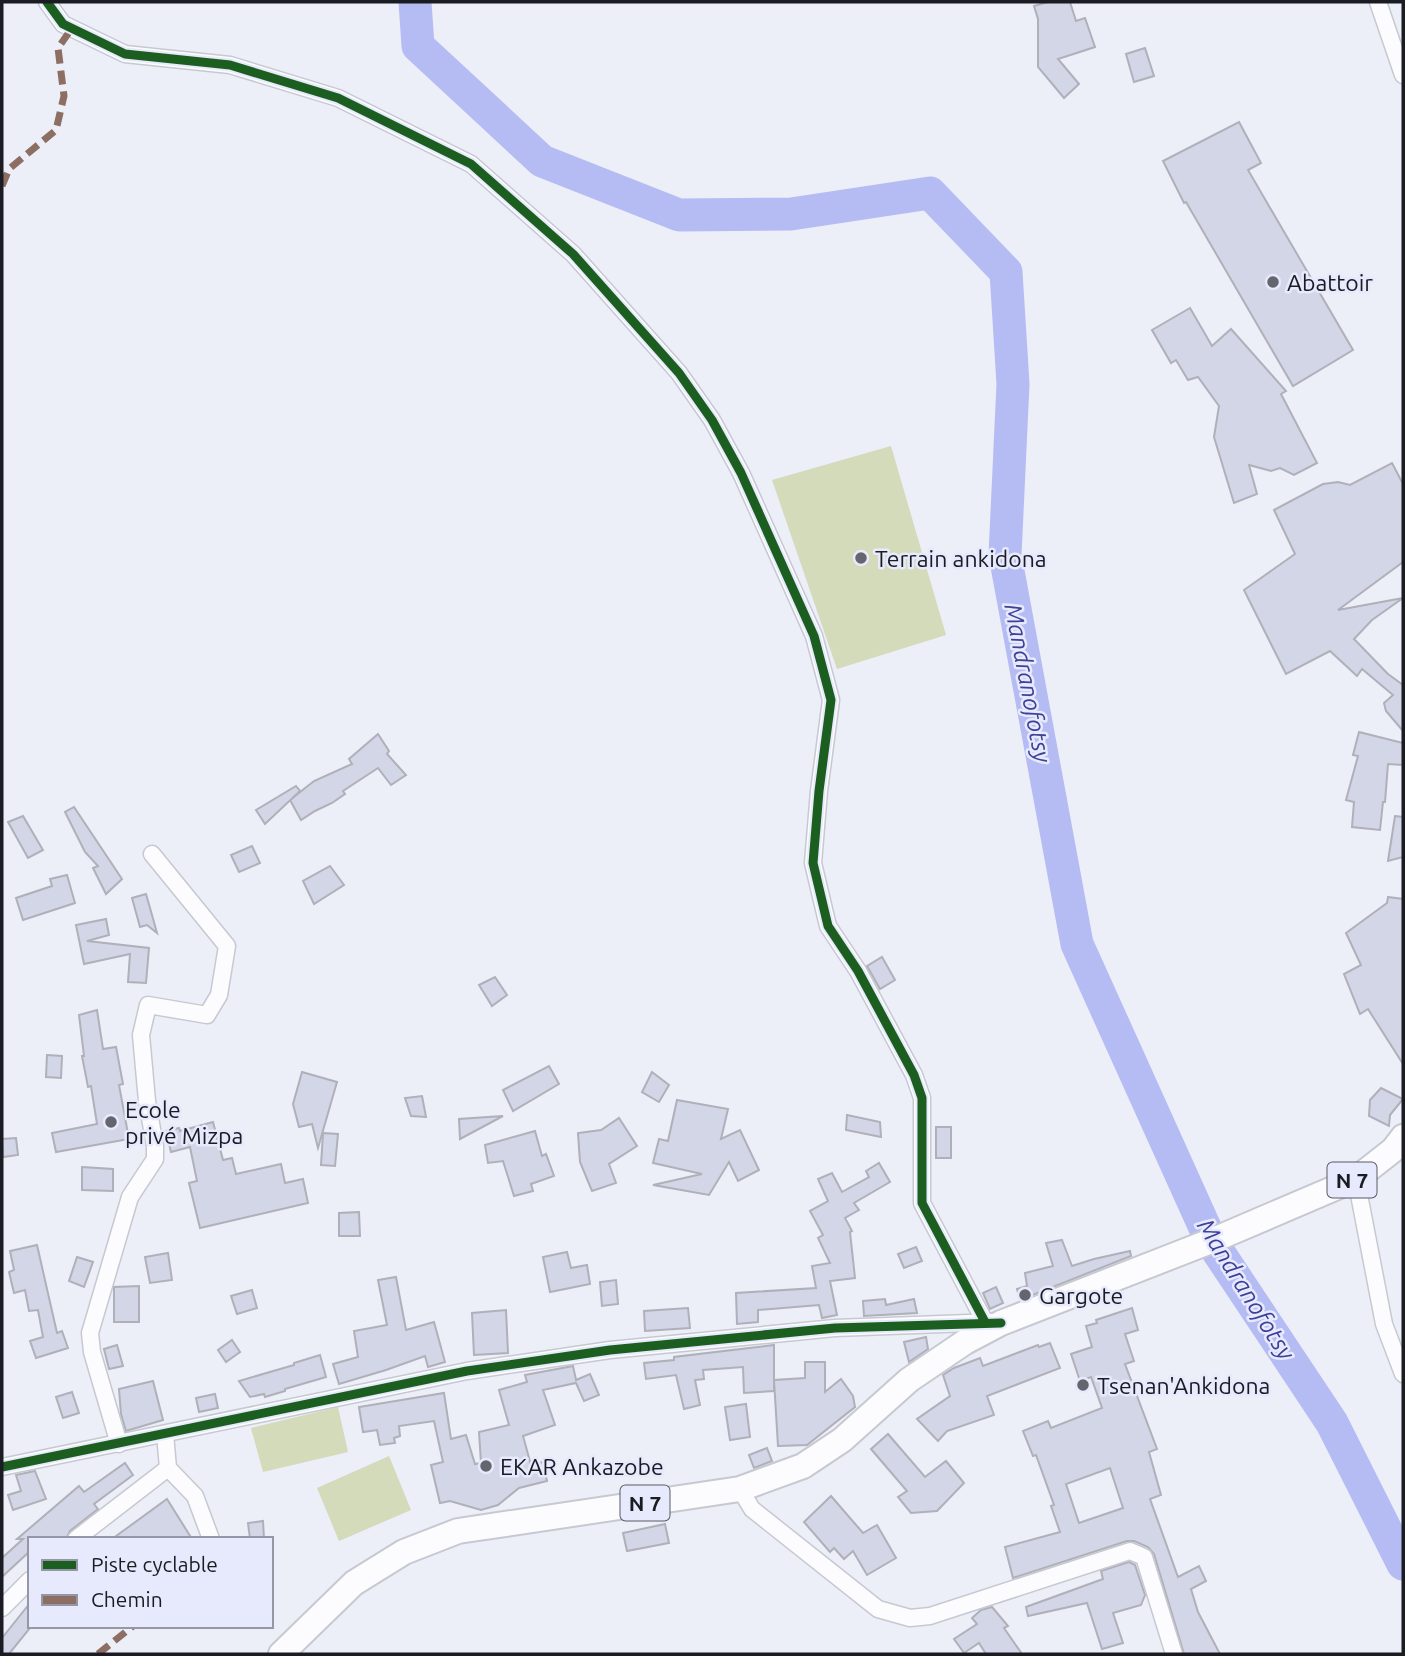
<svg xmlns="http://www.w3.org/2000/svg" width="1405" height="1656" font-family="Ubuntu,sans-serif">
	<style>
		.pitch { fill: #d3dbba }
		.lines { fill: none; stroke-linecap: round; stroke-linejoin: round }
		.river { stroke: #b5bcf3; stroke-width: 33 }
		.building { fill: #d3d6e6; stroke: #afb0b9; stroke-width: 2; fill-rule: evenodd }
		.minor-casing { stroke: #c7c9d1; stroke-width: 19 }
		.primary-casing { stroke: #c7c9d1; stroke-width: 28 }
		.minor { stroke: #fcfcfe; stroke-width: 16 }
		.primary { stroke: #fcfcfe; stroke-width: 24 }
		.quiet { stroke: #8d6e63; stroke-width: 7; stroke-dasharray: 14 7; stroke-linecap: butt }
		.cycleway-casing { stroke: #e7eafd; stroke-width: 13 }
		.cycleway { stroke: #1b5e20; stroke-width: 9 }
		.poi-dot { fill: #64656e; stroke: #e7eafd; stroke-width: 2.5 }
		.labels { text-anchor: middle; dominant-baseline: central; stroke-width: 5; stroke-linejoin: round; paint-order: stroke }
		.shield { fill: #e7eafd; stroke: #585964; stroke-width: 2 }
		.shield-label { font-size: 21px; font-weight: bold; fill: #1a1b23 }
		.poi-label { font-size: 23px; fill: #1a1b23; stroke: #e7eafd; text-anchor: start }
		.water-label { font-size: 24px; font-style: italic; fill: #3f4097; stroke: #e7eafd }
	</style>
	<rect width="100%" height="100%" fill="#eceef8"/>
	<g class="pitch">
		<polygon points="891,446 946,635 837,669 772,480"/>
		<polygon points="338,1407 348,1452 263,1472 251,1428"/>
		<polygon points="389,1456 411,1510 339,1541 317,1488"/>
	</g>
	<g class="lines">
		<polyline class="river" points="415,2 418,46 542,161 679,215 791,214 930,193 1006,272 1013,384 1005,555 1077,944 1211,1241 1332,1423 1403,1564"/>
	</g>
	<g class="building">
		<polygon points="1048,2 1070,2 1076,21 1085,18 1095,47 1058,59 1079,84 1064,98 1038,67 1038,19 1034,6"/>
		<polygon points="1145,48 1154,76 1134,82 1126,54"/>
		<polygon points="1239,122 1261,163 1248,170 1353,350 1293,386 1186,202 1184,203 1163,161"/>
		<polygon points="1190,308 1212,346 1231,329 1286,391 1281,394 1317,463 1294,475 1280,468 1271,471 1249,465 1257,494 1234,503 1214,437 1219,406 1198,377 1188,380 1176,360 1171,363 1152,330"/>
		<polygon points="1392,463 1403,484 1403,562 1338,610 1403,598 1372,620 1354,639 1388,674 1403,685 1403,731 1386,711 1384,703 1393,695 1362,669 1357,676 1330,651 1286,674 1244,590 1295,554 1274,510 1323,484 1338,482 1350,485"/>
		<polygon points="1359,732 1403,743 1403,765 1388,764 1385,802 1383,802 1380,830 1352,827 1354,802 1346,800 1358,756 1353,755"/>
		<polygon points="378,734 389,751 387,754 406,775 391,785 378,768 343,791 345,794 332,803 315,811 301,820 290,800 314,781 352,764 349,759"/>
		<polygon points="296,786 300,791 265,824 256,810"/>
		<polygon points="74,807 122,879 106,894 93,868 98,866 85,852 65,812"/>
		<polygon points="23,816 43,850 28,858 8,822"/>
		<polygon points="1395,816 1403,817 1403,857 1388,861"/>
		<polygon points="252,846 260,863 239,872 231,855"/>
		<polygon points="330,866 344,885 314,904 303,881"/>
		<polygon points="67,875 75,903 23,920 16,898 52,886 50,879"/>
		<polygon points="146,894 152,915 157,933 147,925 140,927 132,898"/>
		<polygon points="1388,897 1403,899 1403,1064 1368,1009 1360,1014 1344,974 1361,965 1346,933 1387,903"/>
		<polygon points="106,919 109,935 87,941 149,948 146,983 128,982 130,954 84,964 76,925"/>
		<polygon points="882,957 895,980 880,989 867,966"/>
		<polygon points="495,977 507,995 492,1006 479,985"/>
		<polygon points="97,1010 103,1049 116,1047 123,1084 119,1085 129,1139 56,1152 52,1133 97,1124 91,1086 88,1087 82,1056 84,1056 79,1015"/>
		<polygon points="47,1055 62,1056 61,1078 46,1077"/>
		<polygon points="549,1066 559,1084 513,1111 503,1090"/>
		<polygon points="302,1072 337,1082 318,1148 312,1124 299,1127 293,1104"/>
		<polygon points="652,1072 669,1085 659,1102 642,1092"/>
		<polygon points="1381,1088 1403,1099 1390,1115 1389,1126 1369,1116 1370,1100"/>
		<polygon points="422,1096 426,1117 411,1116 405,1098"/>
		<polygon points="677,1100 728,1109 721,1139 740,1130 759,1170 738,1181 729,1162 709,1195 653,1185 702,1174 653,1163 659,1139 668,1141"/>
		<polygon points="847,1115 880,1122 881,1137 846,1130"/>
		<polygon points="503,1116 460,1139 459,1119"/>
		<polygon points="619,1118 637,1146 609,1164 616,1183 592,1191 580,1162 578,1133 601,1130"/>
		<polygon points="213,1122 223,1160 232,1158 236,1174 281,1164 285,1183 303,1179 308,1203 200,1228 189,1183 197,1181 190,1147 171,1152 166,1131 179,1128 180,1131"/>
		<rect x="936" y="1127" width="15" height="31"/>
		<polygon points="535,1131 542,1156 546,1154 554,1176 531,1184 533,1191 514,1196 503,1161 488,1163 485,1145"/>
		<polygon points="323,1133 338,1134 335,1166 321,1165"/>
		<polygon points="16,1138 18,1155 3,1157 2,1139"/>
		<polygon points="879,1163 890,1182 854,1203 859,1210 845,1218 852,1231 850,1232 855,1278 830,1281 837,1315 822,1318 819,1305 758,1310 758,1322 737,1324 736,1293 816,1288 812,1266 830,1263 818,1238 823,1235 810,1211 828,1201 818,1179 832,1173 842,1192 869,1177 866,1171"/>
		<polygon points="82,1167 113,1169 113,1191 82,1190"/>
		<polygon points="359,1212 360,1236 339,1236 339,1213"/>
		<polygon points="1062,1240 1072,1266 1094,1259 1130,1251 1131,1256 1020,1300 1017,1289 1027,1286 1025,1273 1053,1266 1046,1243"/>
		<polygon points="37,1245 57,1333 62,1331 68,1348 36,1358 30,1341 43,1337 38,1310 29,1311 25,1290 14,1293 9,1272 14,1270 10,1251"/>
		<polygon points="916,1247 922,1261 904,1268 898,1254"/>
		<polygon points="567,1252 571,1268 587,1265 590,1284 550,1292 543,1257"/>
		<polygon points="168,1253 172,1280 150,1283 145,1257"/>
		<polygon points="77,1257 93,1262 84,1287 69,1281"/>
		<polygon points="396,1277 406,1330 434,1322 445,1362 428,1367 425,1356 386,1370 339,1384 333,1364 358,1357 354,1331 387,1325 378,1280"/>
		<polygon points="616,1280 618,1304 602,1306 600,1282"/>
		<polygon points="139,1286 139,1322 114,1322 114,1287"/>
		<polygon points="996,1287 1003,1303 990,1309 983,1293"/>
		<polygon points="252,1290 257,1308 237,1314 231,1296"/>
		<polygon points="885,1299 886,1305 914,1299 917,1313 864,1316 863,1301"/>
		<polygon points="688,1308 690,1328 645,1331 644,1311"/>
		<path d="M 1132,1308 L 1138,1330 L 1125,1334 L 1134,1361 L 1125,1364 L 1157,1449 L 1149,1452 L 1161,1495 L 1150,1499 L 1178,1577 L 1199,1566 L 1206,1581 L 1191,1589 L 1198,1612 L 1220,1654 L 1184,1654 L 1154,1554 L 1148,1547 L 1134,1541 L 1127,1541 L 1013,1578 L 1005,1547 L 1060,1532 L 1051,1506 L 1054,1505 L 1036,1455 L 1033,1456 L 1023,1431 L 1048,1421 L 1051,1428 L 1102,1408 L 1091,1377 L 1080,1381 L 1071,1354 L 1092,1347 L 1086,1326 L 1097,1323 L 1096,1320 ZM 1110,1468 L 1123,1508 L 1079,1523 L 1066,1484 Z"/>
		<polygon points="506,1310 508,1353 474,1355 472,1313"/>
		<polygon points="926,1337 928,1349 909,1362 904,1342"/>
		<polygon points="232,1340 240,1352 226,1362 218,1350"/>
		<polygon points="1050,1343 1060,1368 987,1396 994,1415 947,1431 938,1441 917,1419 950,1396 943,1375 954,1368 980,1358 983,1366 1038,1345 1039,1347"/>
		<polygon points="117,1345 123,1366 109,1369 104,1349"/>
		<polygon points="774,1345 774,1391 744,1393 743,1367 703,1370 704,1379 695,1380 700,1405 684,1409 676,1375 646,1379 644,1363 674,1360 674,1357"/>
		<polygon points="320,1355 326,1377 285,1389 285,1391 265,1397 264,1394 250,1397 239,1381 294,1365 294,1363"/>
		<polygon points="805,1362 825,1362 825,1392 841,1379 853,1396 855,1407 807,1445 778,1446 774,1380 805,1378"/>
		<polygon points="573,1366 576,1380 590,1374 599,1395 584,1401 576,1383 543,1390 555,1425 523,1436 531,1465 543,1462 547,1481 519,1488 498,1505 481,1510 450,1501 440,1503 431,1465 443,1462 434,1421 399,1426 400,1436 394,1438 395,1443 380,1445 377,1430 363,1432 359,1407 444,1393 451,1439 466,1435 475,1464 481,1463 479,1432 509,1425 499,1390 527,1382 525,1375"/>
		<polygon points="153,1381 163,1420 126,1431 121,1414 119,1389"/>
		<polygon points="72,1392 79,1413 63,1418 56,1397"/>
		<polygon points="215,1394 218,1408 199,1412 196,1398"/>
		<polygon points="746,1404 750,1437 730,1440 725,1407"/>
		<polygon points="888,1434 925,1477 946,1461 964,1483 937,1511 911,1513 898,1497 907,1491 871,1449"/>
		<polygon points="767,1448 772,1461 754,1468 749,1455"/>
		<polygon points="125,1463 133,1475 94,1504 98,1509 70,1531 66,1539 30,1539 30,1551 2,1577 2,1558 23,1539 17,1539 79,1486 84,1492"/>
		<polygon points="35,1471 46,1499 13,1510 8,1495 21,1491 16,1475"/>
		<polygon points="831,1496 863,1533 877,1525 896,1558 867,1575 853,1551 844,1559 834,1548 830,1552 804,1522"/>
		<polygon points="167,1499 192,1539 112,1539"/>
		<polygon points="263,1521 264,1539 250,1539 248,1523"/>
		<polygon points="665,1524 669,1543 627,1551 623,1533"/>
		<polygon points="1129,1562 1135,1565 1145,1595 1141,1605 1113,1613 1123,1643 1102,1649 1087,1603 1028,1616 1026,1607 1103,1579 1101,1571"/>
		<polygon points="30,1603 30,1628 9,1654 2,1654 2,1638"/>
		<polygon points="992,1607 1008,1626 1004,1628 1022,1654 986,1654 979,1643 964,1653 954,1639 977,1624 972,1618 981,1610"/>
	</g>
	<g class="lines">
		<g class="minor-casing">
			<g id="minor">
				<polyline points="47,2 63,24 125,54 230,65 338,98 471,164 573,254 679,373 712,420 741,473 814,636 831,700 819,791 813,863 828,926 858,971 914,1075 922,1098 922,1203 985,1322"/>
				<polyline points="1378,2 1403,75"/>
				<polyline points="1356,1179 1384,1324 1403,1374"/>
				<polyline points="165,1434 168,1468 195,1496 211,1539"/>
				<polyline points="119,1444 92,1352 90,1333 130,1197 155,1159 155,1146 147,1101 141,1035 148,1005 207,1015 219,995 227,946 152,854"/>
				<polyline points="2,1467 467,1371 610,1350 835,1328 995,1322"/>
				<polyline points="740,1489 752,1509 878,1609 910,1618 930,1616 1130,1551 1144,1557 1174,1654"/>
				<polyline points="76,1539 168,1468"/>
				<polyline points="2,1608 30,1580"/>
			</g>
		</g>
		<g class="primary-casing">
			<polyline id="primary" points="281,1654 354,1583 404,1552 458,1531 740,1489 803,1466 842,1440 909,1380 965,1342 1001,1323 1211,1241 1356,1179 1393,1150 1403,1137"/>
		</g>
		<use href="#minor" class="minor"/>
		<use href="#primary" class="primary"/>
		<g class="quiet">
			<polyline points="2,186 9,169 56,130 64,96 58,48 72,28"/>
			<polyline points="98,1654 133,1626"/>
		</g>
		<g class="cycleway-casing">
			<g id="cycleway">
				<polyline points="47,2 63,24 125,54 230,65 338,98 471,164 573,254 679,373 712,420 741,473 814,636 831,700 819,791 813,863 828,926 858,971 914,1075 922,1098 922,1203 985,1322"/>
				<polyline points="2,1467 467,1371 610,1350 835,1328 1001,1323"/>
			</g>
		</g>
		<use href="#cycleway" class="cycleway"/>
	</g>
	<g class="poi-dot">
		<circle cx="1273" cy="282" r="7"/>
		<circle cx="861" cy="558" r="7"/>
		<circle cx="111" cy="1122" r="7"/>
		<circle cx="1025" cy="1295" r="7"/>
		<circle cx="1083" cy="1385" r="7"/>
		<circle cx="486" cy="1466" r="7"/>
	</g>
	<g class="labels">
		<g class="shield">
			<rect x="1327.5" y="1162.5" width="49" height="35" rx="5"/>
			<rect x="620.5" y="1485.5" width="49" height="35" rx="5"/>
		</g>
		<g class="shield-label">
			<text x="1352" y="1180">N 7</text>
			<text x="645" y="1503">N 7</text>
		</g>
		<g class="poi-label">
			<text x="1287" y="282">Abattoir</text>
			<text x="875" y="558">Terrain ankidona</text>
			<text x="125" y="1109">Ecole<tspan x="125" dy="26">privé Mizpa</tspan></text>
			<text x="1039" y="1295">Gargote</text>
			<text x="1097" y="1385">Tsenan'Ankidona</text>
			<text x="500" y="1466">EKAR Ankazobe</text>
		</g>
		<g class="water-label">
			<text transform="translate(1028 683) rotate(79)">Mandranofotsy</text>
			<text transform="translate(1246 1289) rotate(58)">Mandranofotsy</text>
		</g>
	</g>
	<rect width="1405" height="1656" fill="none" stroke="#1a1b23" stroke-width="7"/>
	<rect x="28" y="1537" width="245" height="91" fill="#e7eafd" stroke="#9597a6" stroke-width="2"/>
	<rect x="42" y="1560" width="35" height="10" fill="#1b5e20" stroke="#9597a6" stroke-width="2"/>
	<text x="91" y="1572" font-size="21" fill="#1a1b23">Piste cyclable</text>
	<rect x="42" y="1595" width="35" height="10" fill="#8d6e63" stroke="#9597a6" stroke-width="2"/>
	<text x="91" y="1607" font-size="21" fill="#1a1b23">Chemin</text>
</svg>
